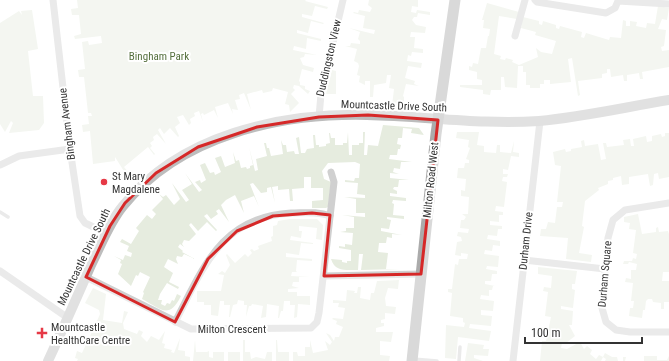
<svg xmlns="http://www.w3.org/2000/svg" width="669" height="361" font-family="'Roboto Condensed',sans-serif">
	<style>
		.green { fill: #e6ecdf }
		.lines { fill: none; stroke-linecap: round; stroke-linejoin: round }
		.lane { stroke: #d0d0d0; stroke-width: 3.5 }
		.street { stroke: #d0d0d0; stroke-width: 7 }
		.secondary { stroke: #bdbdbd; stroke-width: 10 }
		.primary { stroke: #ababab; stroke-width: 11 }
		.marked { fill: none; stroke: #d62828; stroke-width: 3; stroke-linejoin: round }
		.poi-dot { fill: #e63946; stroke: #fff; stroke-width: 1.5 }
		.labels { text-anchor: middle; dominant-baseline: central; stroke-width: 4; stroke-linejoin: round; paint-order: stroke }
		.park-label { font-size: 11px; fill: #56703f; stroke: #fff }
		.street-label { font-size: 11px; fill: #333; stroke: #fff }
		.poi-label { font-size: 11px; fill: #333; stroke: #fff; text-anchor: start }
	</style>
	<rect width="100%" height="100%" fill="#fff"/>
	<g class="green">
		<polygon points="77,0 306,0 305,1 328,7 327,9 315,6 312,16 302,14 302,17 324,23 323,24 311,21 308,33 297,30 297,33 321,39 321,41 307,38 306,49 294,46 293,50 317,55 305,54 304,57 300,58 303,65 314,68 313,72 302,69 299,81 300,82 300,85 305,86 305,89 310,91 308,94 299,86 294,85 293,88 295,90 291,94 299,103 290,112 289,105 285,104 288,92 273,88 272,91 263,93 262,90 247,94 251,110 244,93 239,95 240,99 235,100 238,110 232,109 233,114 228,103 215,107 218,118 214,110 204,115 203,113 201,114 203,122 199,111 194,113 195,116 190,119 191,123 189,125 183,115 177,117 180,123 175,127 179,136 178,137 170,128 164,134 160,128 158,130 166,144 157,134 153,137 154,140 150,143 152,146 150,148 155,154 154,155 148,147 124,167 130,174 127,176 115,157 115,161 93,164 90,131 83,132 82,125 89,124 88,116 92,116 91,113 88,113 84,77 79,77 78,70 85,69 82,42 88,41 89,45 102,43 101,36 75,39 74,36 81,34 79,15 72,15 71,9 78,8"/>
		<polygon points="369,0 418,0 418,7 412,6 411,12 416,13 417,10 430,12 430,15 418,13 417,17 414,17 412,20 416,25 426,27 425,33 411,32 410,37 415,37 414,48 423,49 423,53 412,52 411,56 408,55 407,61 422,63 421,68 408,66 405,78 415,81 414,84 419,86 406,84 403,96 404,97 404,105 417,107 416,109 392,106 394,89 389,88 391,75 387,75 386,83 374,85 373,97 370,97 370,81 365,81 365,85 359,82 360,76 357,75 359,66 358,63 354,61 357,49 345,46 350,46 351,43 360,44 360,41 358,39 360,32 349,28 374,34 375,30 363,28 365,16 353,13 354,12 358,13 359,10 370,12 372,8 368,5"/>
		<polygon points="487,3 519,12 517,19 499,16 494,54 501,56 500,59 505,60 506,58 513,60 512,62 519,65 538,57 536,48 541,52 552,54 556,41 535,35 536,32 521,28 523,17 539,21 539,24 542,25 543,21 556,25 556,28 559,29 560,26 582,32 581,37 584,38 586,33 609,40 610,37 621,38 623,20 626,21 626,26 630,26 630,21 637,22 636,26 646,28 647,23 655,24 658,6 669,8 667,20 662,19 658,29 666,30 664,46 661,47 662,51 669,50 669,67 642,72 643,79 640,79 639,73 627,75 627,81 624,81 623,75 611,77 610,69 607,69 607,73 602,74 602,78 578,81 580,95 578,96 572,58 568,59 571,82 550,84 550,80 544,80 544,84 540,84 540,88 530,88 530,85 526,85 526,72 523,72 523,66 518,66 517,88 505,87 504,77 501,77 501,90 491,90 490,95 483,94 483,90 460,87 460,85 482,85 482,80 477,79 477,72 469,70 469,66 472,67 473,63 478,64 481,48 486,48 488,36 489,36 490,29 483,28 484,20 482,20"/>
		<polygon points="32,10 38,49 28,51 33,96 43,96 44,123 39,130 9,133 13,123 11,121 5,132 0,124 0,23 19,11 22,15 21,11"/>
		<polygon points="332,70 336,71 336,94 326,94"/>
		<path d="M 383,125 L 419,128 L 424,135 L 411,133 L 412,129 L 403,128 L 402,138 L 398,138 L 397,144 L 401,145 L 400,149 L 398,149 L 397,155 L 390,155 L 389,159 L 412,162 L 401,162 L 400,169 L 394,168 L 393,172 L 399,174 L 390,173 L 390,178 L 409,180 L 399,180 L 398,187 L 394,187 L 393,189 L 397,191 L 397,194 L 390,193 L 390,196 L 406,198 L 406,201 L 393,200 L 392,203 L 394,204 L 393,215 L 404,216 L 404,219 L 387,217 L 387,219 L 391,220 L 389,229 L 381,228 L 381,231 L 402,235 L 392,234 L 392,238 L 387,237 L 386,243 L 379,243 L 378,252 L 388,253 L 386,269 L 400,269 L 361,270 L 363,254 L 359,254 L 358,270 C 346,270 335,272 331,259 L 342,260 L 342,262 L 347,263 L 347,261 L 351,261 L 351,250 L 339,248 L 339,246 L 345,247 L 345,244 L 352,245 L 353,233 L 340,232 L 346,231 L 346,228 L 354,228 L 354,217 L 342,215 L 365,217 L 365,213 L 356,213 L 356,199 L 344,197 L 365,198 L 365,195 L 357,194 L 358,183 L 345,182 L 345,180 L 354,181 L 355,178 L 359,178 L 360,164 L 355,162 L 328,163 L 322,171 L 324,179 L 331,182 L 328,207 L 326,208 L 312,208 L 312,201 L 323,200 L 323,188 L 311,188 L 311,177 L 304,177 L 304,188 L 292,189 L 293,201 L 290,201 L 289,189 L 278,190 L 278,186 L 272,187 L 275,203 L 271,187 L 267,188 L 267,192 L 261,193 L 253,183 L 250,184 L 259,207 L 254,196 L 241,201 L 244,213 L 235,195 L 226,200 L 221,205 L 229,222 L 219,209 L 216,211 L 218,214 L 211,219 L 207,214 L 204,216 L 217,230 L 216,231 L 207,222 L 198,231 L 191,223 L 189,225 L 196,234 L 189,241 L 184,240 L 182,244 L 184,247 L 180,244 L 178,247 L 183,251 L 182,252 L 195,259 L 184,254 L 182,257 L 177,256 L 176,259 L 178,264 L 168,259 L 164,267 L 173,273 L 169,282 L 179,287 L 178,289 L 167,283 L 160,294 L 158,300 L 162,300 L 161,304 L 165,306 L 167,303 L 170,304 L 172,300 L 174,301 L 177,294 L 181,296 C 169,320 161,309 142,299 L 144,293 L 143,292 L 150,277 L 140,272 L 138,276 L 136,275 L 131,286 L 118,274 L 122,264 L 120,263 L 121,260 L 114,256 L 123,260 L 125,255 L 131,257 L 132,253 L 127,251 L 129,246 L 120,242 L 122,239 L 131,244 L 139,231 L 136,228 L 147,215 L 152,219 L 156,214 L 152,210 L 163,199 L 159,194 L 163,197 L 166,195 L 174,205 L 180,199 L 172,183 L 186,202 L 189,200 L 182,190 L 192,184 L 185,173 L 199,192 L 202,190 L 195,182 L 200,180 L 201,183 L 206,180 L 200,165 L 205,163 L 210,173 L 214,172 L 215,175 L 221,172 L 215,158 L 221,156 L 225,167 L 235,163 L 233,152 L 236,161 L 239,160 L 241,168 L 246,167 L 247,169 L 250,168 L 250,166 L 253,165 L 249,147 L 255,171 L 258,170 L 256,159 L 267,156 L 264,143 L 266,143 L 267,148 L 269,148 L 271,156 L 283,154 L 281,140 L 283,145 L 286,145 L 287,152 L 294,151 L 295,154 L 299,154 L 296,138 L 299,137 L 301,153 L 305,153 L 307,149 L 314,148 L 313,135 L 315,135 L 316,145 L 319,145 L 319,147 L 326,146 L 326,144 L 330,143 L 329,133 L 330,133 L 331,138 L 335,138 L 335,145 L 343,145 L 343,143 L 347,143 L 348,132 L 349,155 L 352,155 L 352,145 L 359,145 L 359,143 L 363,143 L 363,132 L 365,132 L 364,155 L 367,155 L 368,145 L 378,146 Z"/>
		<polygon points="457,132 479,132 477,145 484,146 484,152 496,153 497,145 500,145 500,152 511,153 514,141 513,152 519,153 519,157 511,156 508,170 503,169 503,174 508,174 507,177 503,177 502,181 507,182 504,207 496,206 495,211 503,212 503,215 499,215 499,222 490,221 490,225 502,226 502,229 498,229 497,236 488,235 487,239 500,241 500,246 493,245 492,251 485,250 484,254 499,256 498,267 487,266 486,269 497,271 497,274 492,274 491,281 485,281 485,284 495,286 493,286 492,290 489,290 489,296 481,295 480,299 494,301 493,311 481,310 481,315 492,316 491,326 470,324 469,328 491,331 489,341 458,337 456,359 445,358 446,325 464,327 465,323 463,322 463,318 450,316 452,293 448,292 448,289 452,289 455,264 458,265 459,259 467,259 468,254 461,253 461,256 455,255 457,242 462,241 461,237 457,236 458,232 468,233 469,229 460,228 461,220 464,220 466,217 462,214 468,214 469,197 461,196 461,190 465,191 466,179 457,178 458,168 464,168 465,163 469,163 469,160 466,159 470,148 468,147 469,140 456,138"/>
		<polygon points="665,133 669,133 669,177 659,179 658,173 654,174 653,185 650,186 648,174 629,177 629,184 622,185 621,176 613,178 613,180 608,181 608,184 598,188 599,190 585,201 582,226 584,227 579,253 592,255 591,262 566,259 568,238 540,236 541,229 546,229 548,222 555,223 557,207 562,207 563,202 557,202 561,166 555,165 553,152 565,149 566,152 571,151 571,149 582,147 581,141 584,140 585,146 598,144 601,160 606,159 603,143 606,143 607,147 624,145 623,140 630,139 631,146 634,146 633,139 646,136 647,142 652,141 652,136 661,134 662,137 665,136"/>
		<polygon points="638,214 642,234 656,232 656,228 658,227 659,232 668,231 669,234 669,272 663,272 662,281 669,281 669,302 664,302 664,309 661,309 661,303 653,302 652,299 648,299 646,301 645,310 643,310 642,318 629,316 630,308 633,308 634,301 631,301 633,283 625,282 626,278 631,279 631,270 636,270 637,264 629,262 628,264 623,264 624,261 632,261 633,258 636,259 637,254 633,253 636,230 629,229 630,223 624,222 624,217"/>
		<polygon points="290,219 317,219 323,225 322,240 316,239 317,228 299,226 299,231 302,231 301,238 291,236 290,240 313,243 313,244 301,243 299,255 286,253 286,257 312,259 312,261 297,260 296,271 297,272 292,272 291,276 310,277 299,277 299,282 293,282 292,286 299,288 288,289 288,292 297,292 297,296 310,296 310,305 298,304 297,317 294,318 295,305 290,305 290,301 284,301 283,311 281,311 279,318 278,318 279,306 267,304 266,317 261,318 263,306 252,304 251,306 249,306 246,317 247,305 244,305 244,301 238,300 237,304 233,305 230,317 229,317 230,305 224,305 224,301 220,301 218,316 211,315 211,305 204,305 204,302 197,302 197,291 221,291 224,275 218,274 222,271 225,273 230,265 226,255 227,254 235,263 245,254 248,257 252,253 250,250 252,249 254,251 259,249 258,246 272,241 271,237 273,236 273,226 277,225 278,221"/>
		<polygon points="538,267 577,271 575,284 572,284 572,289 575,290 573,308 561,306 561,309 573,311 572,325 569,325 575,336 566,343 562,343 561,348 567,349 580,342 584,349 587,346 592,350 590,354 596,359 599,355 603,357 605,353 612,357 617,357 618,361 623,361 623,357 626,357 625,361 605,361 606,359 603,357 601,361 540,361 542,341 546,341 551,317 545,316 548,292 543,291 544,287 551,288 552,276 538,274"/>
		<polygon points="399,280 398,289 388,288 385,298 386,306 396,307 395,314 385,313 385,319 381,320 381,323 384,323 384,326 376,328 376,332 393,332 391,342 380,341 380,355 390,356 389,361 293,361 293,340 293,352 297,352 298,356 305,356 305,347 310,347 310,340 313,353 328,350 325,341 330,345 332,342 326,333 330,335 334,341 335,337 339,337 343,327 336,324 337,321 332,319 333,318 343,319 345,308 338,307 339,303 333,303 333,300 346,301 347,290 355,291 354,293 357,293 358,287 361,287 360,298 370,300 371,293 374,293 377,281"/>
		<polygon points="93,288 106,294 103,320 122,323 124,311 128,312 123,323 124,329 137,334 139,330 143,332 141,336 147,342 151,336 159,340 165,331 162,343 165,344 164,348 172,350 171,352 174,353 180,338 178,350 185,351 185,356 190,357 190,361 77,361 78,359 75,358 77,351 82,353 92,332 95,333 100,323 97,321 100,314 99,310 85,303"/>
		<polygon points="195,340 196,352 207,352 209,351 209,357 213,358 213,352 224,352 224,361 193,361"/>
		<polygon points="243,340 245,340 245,352 250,352 251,359 256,357 265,359 267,352 272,352 272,361 243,361"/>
		<polygon points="276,340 277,340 278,352 289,352 289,361 276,361"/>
		<polygon points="468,343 484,345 483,349 489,349 488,356 474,355 474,358 483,361 465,361"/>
		<rect x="228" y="352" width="12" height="9"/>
		<polygon points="644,356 657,356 657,360 667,360 669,356 669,361 644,361"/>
	</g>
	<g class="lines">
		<g class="lane">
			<polyline points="0,212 8,217"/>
			<polyline points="413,359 437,361"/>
			<polyline points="459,361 460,347"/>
		</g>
		<g class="street">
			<polyline points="53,0 70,149 80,216 85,223 106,233"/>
			<polyline points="535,0 537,2 606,13 615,8 618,1 669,4"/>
			<polyline points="515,36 525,0"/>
			<polyline points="319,117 321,94 343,0"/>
			<polyline points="0,165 19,156 70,149"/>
			<polyline points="669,203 625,210 613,220 608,238 602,308 606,322 616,330 630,332 669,332"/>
			<polyline points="524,260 605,269"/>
			<polyline points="0,271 68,318"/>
			<polyline points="324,276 421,274"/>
			<polyline points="86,277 191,329 311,328 317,322 319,313 334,182 331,172"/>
			<path d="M 175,322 C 203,269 220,217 291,213 C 304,213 318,211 330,216"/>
			<polyline points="513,361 540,121"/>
		</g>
		<path class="secondary" d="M 48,361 C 63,329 77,297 91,265 C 101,245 109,223 123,206 C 180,135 280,113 367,115 C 424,116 482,125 539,121 C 583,117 626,107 669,100"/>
		<polyline class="primary" points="412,361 436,134 455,0"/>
	</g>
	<path d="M0 0H669V361H0ZM 368,115 L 438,120 L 421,274 L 324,276 L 330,215 L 312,213 L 273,216 L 237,231 L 208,259 L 175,322 L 86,277 L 110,226 L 125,203 L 156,173 L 198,147 L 257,127 L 319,117 Z" fill="#fff" fill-opacity=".55" fill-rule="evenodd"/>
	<path class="marked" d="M 368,115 L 438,120 L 421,274 L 324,276 L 330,215 L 312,213 L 273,216 L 237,231 L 208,259 L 175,322 L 86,277 L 110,226 L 125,203 L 156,173 L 198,147 L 257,127 L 319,117 Z"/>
	<g class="poi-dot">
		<circle cx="104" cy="182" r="4"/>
		<path d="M40 327h4v4h4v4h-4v4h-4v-4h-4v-4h4z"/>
	</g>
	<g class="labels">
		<g class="park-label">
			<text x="159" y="56">Bingham Park</text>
		</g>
		<g class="street-label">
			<text transform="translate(329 58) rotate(-77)">Duddingston View</text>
			<text transform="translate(394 106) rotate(2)">Mountcastle Drive South</text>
			<text transform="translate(67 124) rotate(-97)">Bingham Avenue</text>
			<text transform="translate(431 180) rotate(-84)">Milton Road West</text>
			<text transform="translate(526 241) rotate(-84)">Durham Drive</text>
			<text transform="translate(84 257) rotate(-64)">Mountcastle Drive South</text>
			<text transform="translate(605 274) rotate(-85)">Durham Square</text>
			<text x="232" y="329">Milton Crescent</text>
		</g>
		<g class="poi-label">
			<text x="112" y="176">St Mary<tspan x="112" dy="13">Magdalene</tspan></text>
			<text x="51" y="327">Mountcastle<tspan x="51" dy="13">HealthCare Centre</tspan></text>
		</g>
	</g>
	<path d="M525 337v6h117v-6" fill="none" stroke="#333333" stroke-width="2"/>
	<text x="531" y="337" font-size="12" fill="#333333" stroke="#ffffff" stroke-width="3" paint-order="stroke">100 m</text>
</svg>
